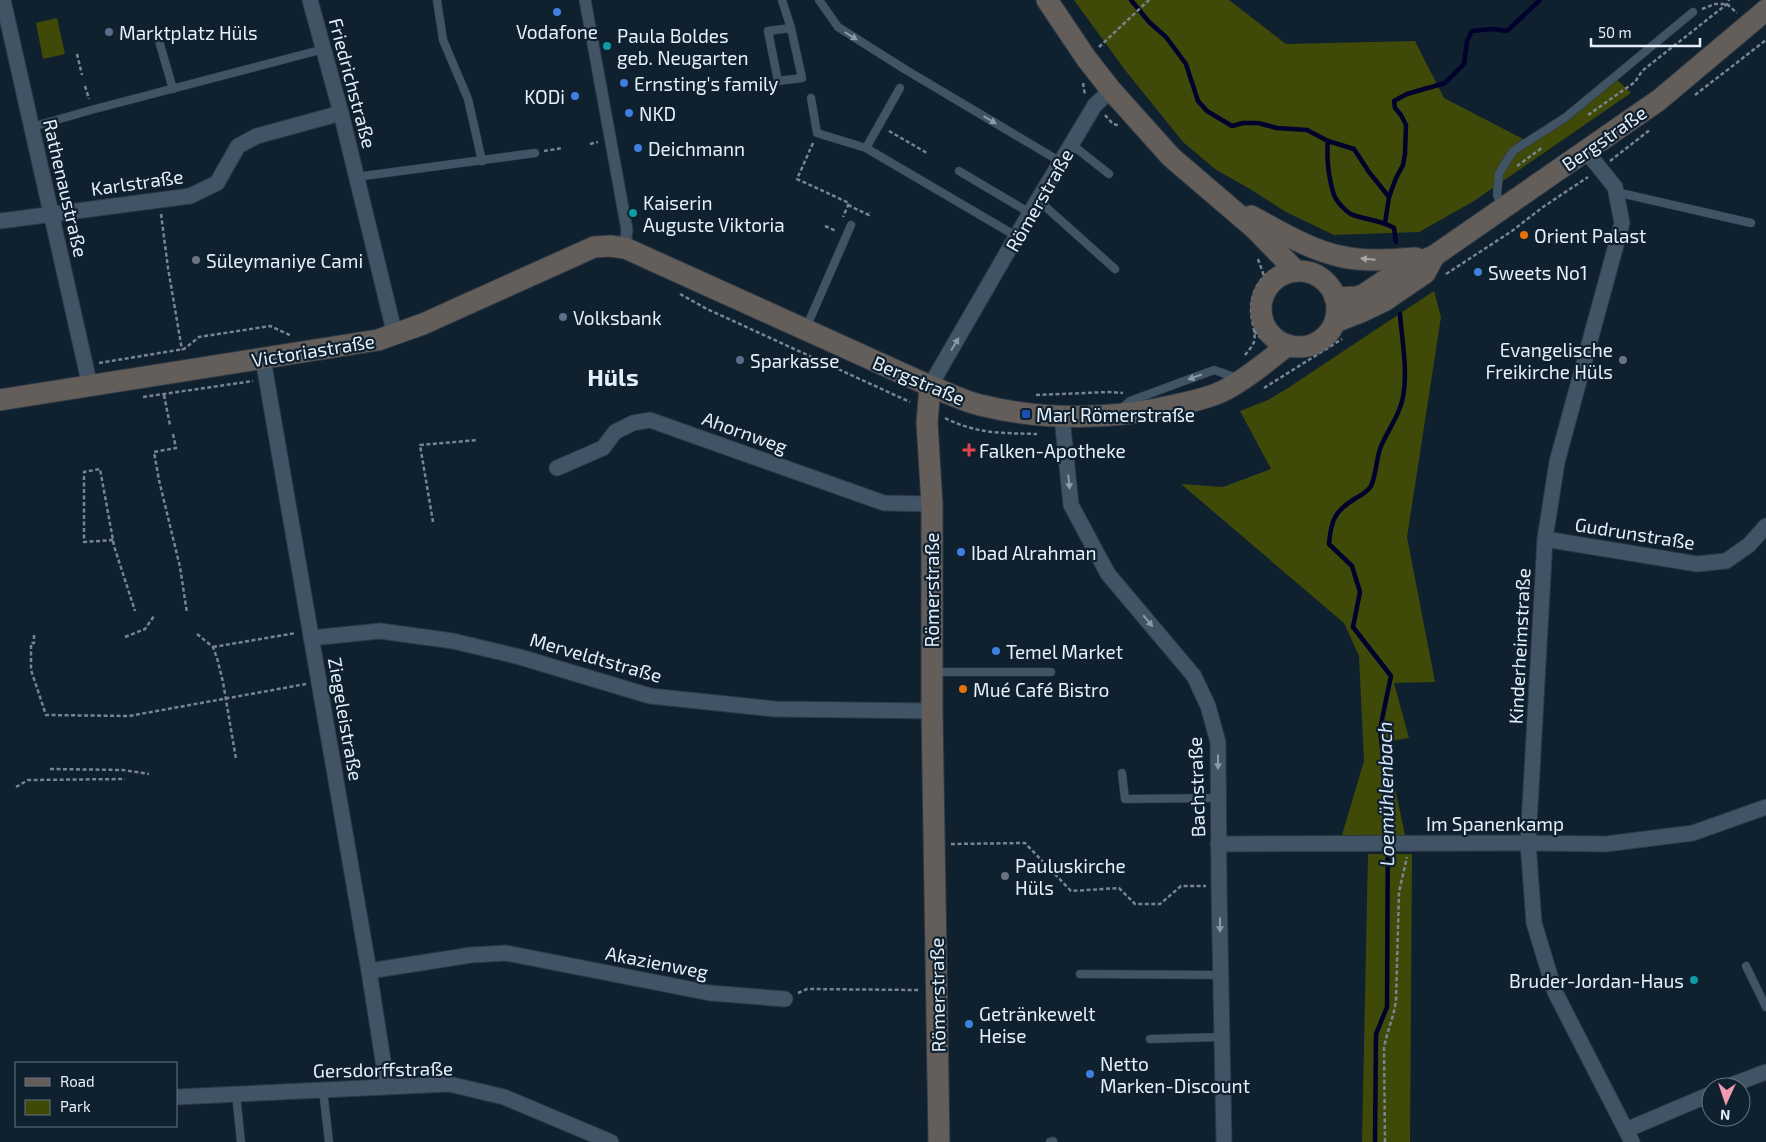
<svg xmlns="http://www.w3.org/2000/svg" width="1766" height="1142" font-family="'Exo 2',sans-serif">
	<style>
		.green { fill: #404a08 }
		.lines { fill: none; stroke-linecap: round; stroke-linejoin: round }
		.stream { stroke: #00012c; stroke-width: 4.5 }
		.service-casing { stroke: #2e3844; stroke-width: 9 }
		.pedestrian-casing { stroke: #2e3844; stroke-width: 13 }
		.minor-casing { stroke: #2e3844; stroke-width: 17 }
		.secondary-casing { stroke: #2e3844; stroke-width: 23 }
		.path { stroke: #778592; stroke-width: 2.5; stroke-dasharray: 4 2.5; stroke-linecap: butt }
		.service { stroke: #415465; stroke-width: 8 }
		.pedestrian { stroke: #415465; stroke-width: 11 }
		.minor { stroke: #415465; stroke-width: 15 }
		.secondary { stroke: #635e5a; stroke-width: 21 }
		.oneway { fill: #8a9aa8 }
		.oneway2 { fill: #a4a6aa }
		.shop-dot { fill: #3f7fe0; stroke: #0f202f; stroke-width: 2 }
		.service-dot { fill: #5c6f8a; stroke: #0f202f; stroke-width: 2 }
		.culture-dot { fill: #0f9aa8; stroke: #0f202f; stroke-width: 2 }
		.food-dot { fill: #e8710a; stroke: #0f202f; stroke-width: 2 }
		.worship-dot { fill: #6b7280; stroke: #0f202f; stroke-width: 2 }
		.transit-dot { fill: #1a4fb4; stroke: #0f202f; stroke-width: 2 }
		.health-dot { fill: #e0444e; stroke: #0f202f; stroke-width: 2 }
		.labels { text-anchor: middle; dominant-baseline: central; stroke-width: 4.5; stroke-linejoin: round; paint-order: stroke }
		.poi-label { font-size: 19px; fill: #e4eff9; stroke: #0f202f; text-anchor: start }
		.street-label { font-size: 19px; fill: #e4eff9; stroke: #0f202f }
		.water-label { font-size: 20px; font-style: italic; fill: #d7e5f8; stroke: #0f202f }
		.district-label { font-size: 24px; font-weight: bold; fill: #e4eff9; stroke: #0f202f }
	</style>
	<rect width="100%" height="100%" fill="#0f202f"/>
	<g class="green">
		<polygon points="1074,0 1229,0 1286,44 1415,41 1444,98 1525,140 1564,113 1611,74 1631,93 1474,201 1419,232 1334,235 1286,212 1250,189 1215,169 1183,142 1125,70"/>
		<polygon points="57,18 65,54 43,59 36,23"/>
		<polygon points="1434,291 1441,317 1407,537 1435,682 1394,683 1409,738 1385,742 1405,835 1342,835 1364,761 1359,656 1344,623 1181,484 1223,487 1271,469 1240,411 1268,400 1288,388"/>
		<polygon points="1368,854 1412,854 1410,1142 1362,1142"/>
	</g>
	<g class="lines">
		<g class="stream">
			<path d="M 1131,0 L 1149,22 L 1166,37 L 1186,64 L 1198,101 L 1207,111 L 1232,126 L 1243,123 L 1258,123 L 1277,128 L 1307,130 L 1328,141 C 1326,157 1329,180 1334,195 C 1336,201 1347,213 1353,215 C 1367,220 1381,220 1394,228 L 1396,242"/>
			<polyline points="1328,141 1354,149 1369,172 1389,197 1385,223"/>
			<polyline points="1389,197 1396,178 1403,165 1405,154 1406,125 1401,115 1395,108 1394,101 1407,94 1445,83 1464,64 1467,41 1472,31 1492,29 1507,31 1540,0"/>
			<path d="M 1375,1142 L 1376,1034 L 1387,1007 L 1388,802 L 1380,729 L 1391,676 L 1353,627 L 1360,592 L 1352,566 L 1329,544 C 1331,519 1335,511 1356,498 C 1362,495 1367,492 1371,486 C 1376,476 1376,461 1380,449 C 1386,432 1400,416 1403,397 C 1408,371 1402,341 1400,314"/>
		</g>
		<g class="service-casing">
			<g id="service">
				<polyline points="437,0 443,40 468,99 482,161"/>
				<polyline points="782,0 791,28 802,78 778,81 768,31 791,28"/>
				<polyline points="819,0 838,27 906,70 1061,162"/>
				<polyline points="159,41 173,89"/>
				<polyline points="811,98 817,133 866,148 1016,236"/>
				<polyline points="32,127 91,110 324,49"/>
				<polyline points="1071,144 1109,174"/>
				<polyline points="866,148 900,88"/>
				<polyline points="959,171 1030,213"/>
				<polyline points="356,177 535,153"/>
				<polyline points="1616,192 1751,223"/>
				<polyline points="1038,200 1115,269"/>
				<polyline points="1502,207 1497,195 1499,173 1513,151 1566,117 1693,12"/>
				<polyline points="806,328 851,225"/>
				<polyline points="1121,409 1130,401 1214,370 1237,378"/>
				<polyline points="933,672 1051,672"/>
				<polyline points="1122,773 1125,799 1218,798"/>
				<polyline points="1746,966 1766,1007"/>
				<polyline points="1080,974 1221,975"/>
				<polyline points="1150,1039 1222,1037"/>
				<polyline points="323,1090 329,1142"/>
				<polyline points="236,1094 241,1142"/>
				<polyline points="1050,1142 1053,1141"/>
			</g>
		</g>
		<g class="pedestrian-casing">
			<polyline id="pedestrian" points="585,0 627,230 625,248"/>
		</g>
		<g class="minor-casing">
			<g id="minor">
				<polyline points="3,0 90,386"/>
				<polyline points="310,0 341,113 395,335"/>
				<polyline points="1586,151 1615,187 1622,223 1557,462 1545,539 1528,843 1534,923 1555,992 1632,1142"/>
				<polyline points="0,221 190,196 217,183 238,146 257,136 341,113"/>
				<polyline points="263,359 369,971 387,1086"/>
				<polyline points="930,386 1030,213 1095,105 1111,90"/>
				<polyline points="1062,417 1071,505 1108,574 1194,676 1208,706 1218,742 1219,887 1224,1142"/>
				<polyline points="557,468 603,448 615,432 633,423 650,420 884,503 932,504"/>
				<polyline points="1545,539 1697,564 1726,561 1749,545 1766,526"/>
				<polyline points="311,638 380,631 453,641 520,657 650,696 775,709 932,711"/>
				<polyline points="1218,844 1528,843 1606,844 1693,833 1766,807"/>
				<polyline points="369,971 471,955 506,953 710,993 785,999"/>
				<polyline points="1726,1087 1766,1072"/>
				<polyline points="176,1097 449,1084 504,1097 611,1142"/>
				<polyline points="1626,1130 1711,1094"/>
			</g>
		</g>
		<g class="secondary-casing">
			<g id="secondary">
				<polyline points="1047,0 1086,58 1111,90 1171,157 1254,228 1296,271"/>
				<path d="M 1251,216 C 1279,231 1308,249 1339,256 C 1363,262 1391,260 1416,258"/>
				<circle cx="1299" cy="309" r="38"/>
				<polyline points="1335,298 1356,297 1363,295 1405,267 1434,256 1659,100 1766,10"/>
				<polyline points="1335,322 1361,312 1384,301 1425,273 1434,256"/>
				<polyline points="930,386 927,423 932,504 932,711 939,1142"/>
				<path d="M 0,400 L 378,340 L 423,324 L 594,247 L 610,246 L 625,248 L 930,386 C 946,392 963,401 980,405 C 1045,421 1115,420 1180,404 C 1194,401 1209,398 1223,391 C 1247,379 1267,361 1288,345"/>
			</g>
		</g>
		<g class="path">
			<polyline points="1702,9 1715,4 1727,4 1737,13"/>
			<polyline points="1099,47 1149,0"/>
			<polyline points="77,54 82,75"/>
			<polyline points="1083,83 1085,95"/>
			<polyline points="85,86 89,99"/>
			<polyline points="1695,95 1766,40"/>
			<polyline points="1105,115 1113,124 1118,125"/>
			<polyline points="1588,115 1635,82 1642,71 1727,4 1729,0"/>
			<polyline points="889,131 927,153"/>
			<polyline points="813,143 797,179 849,203 843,217"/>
			<polyline points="590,144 598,142"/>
			<polyline points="544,151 563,148"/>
			<polyline points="1610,161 1651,129"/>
			<polyline points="1517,166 1543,147"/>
			<polyline points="848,205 869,215 870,212"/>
			<polyline points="161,214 168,268 182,350"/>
			<polyline points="825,226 836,231"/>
			<polyline points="1258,259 1264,276"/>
			<polyline points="1327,272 1336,280"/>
			<polyline points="1446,274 1512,231 1543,207 1588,177"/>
			<polyline points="680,294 707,309 910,402"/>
			<polyline points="1254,331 1264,341"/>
			<path d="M 1245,355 C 1248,351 1252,347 1254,342 C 1256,335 1253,327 1252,319 C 1249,300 1255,282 1271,271"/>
			<polyline points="99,363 184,349 199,337 270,326 292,336"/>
			<polyline points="1264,388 1342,339"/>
			<polyline points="164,395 170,425"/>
			<polyline points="1036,395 1109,392 1123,393"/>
			<polyline points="143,397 253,381"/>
			<path d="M 945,418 C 976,434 1003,433 1037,434"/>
			<polyline points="173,434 176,448 154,452 159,480 180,567 187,613"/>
			<polyline points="433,522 420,445 478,440"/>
			<polyline points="113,540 84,542 84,472 100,469 113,540 114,546 135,611"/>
			<polyline points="197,634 213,647 217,658 223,682 236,759"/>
			<polyline points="34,635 34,643 31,643 31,670 46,715 129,716 306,684"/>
			<polyline points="125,637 145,629 154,616"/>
			<polyline points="213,647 296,633"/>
			<polyline points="50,769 123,770 149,774"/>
			<polyline points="16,787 28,780 125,779"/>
			<polyline points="951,844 1025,843 1071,891 1119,888 1135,904 1160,904 1181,886 1206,886"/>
			<polyline points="798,993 807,989 919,990"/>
			<path d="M 1385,1142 L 1384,1048 C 1387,1031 1394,1017 1396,1000 L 1399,892 L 1407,857"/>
		</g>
		<use href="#service" class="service"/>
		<use href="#pedestrian" class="pedestrian"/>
		<use href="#minor" class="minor"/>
		<use href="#secondary" class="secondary"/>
	</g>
	<defs><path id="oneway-solid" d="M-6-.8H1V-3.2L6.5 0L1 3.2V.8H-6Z" transform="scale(1.25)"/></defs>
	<g class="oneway">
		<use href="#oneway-solid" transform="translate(851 36) rotate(32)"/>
		<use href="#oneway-solid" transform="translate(990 120) rotate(31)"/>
		<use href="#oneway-solid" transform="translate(955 344) rotate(-59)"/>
		<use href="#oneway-solid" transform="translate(1195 377) rotate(160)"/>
		<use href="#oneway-solid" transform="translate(1069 482) rotate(84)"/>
		<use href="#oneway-solid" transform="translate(1148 621) rotate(50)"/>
		<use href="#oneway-solid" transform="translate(1218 762) rotate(90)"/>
		<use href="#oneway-solid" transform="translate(1220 925) rotate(89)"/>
	</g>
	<use class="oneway2" href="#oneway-solid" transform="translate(1368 259) rotate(-175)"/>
	<g class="shop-dot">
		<circle cx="557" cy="12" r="5"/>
		<circle cx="624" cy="83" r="5"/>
		<circle cx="575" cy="96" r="5"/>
		<circle cx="629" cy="113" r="5"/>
		<circle cx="638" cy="148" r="5"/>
		<circle cx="1478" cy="272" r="5"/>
		<circle cx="961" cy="552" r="5"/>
		<circle cx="996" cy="651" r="5"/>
		<circle cx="969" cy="1024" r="5"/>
		<circle cx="1090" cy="1074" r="5"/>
	</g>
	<g class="service-dot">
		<circle cx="109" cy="32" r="5"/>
		<circle cx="563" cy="317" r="5"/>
		<circle cx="740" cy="360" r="5"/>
	</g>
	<g class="culture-dot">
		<circle cx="607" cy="46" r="5"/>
		<circle cx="633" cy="213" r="5"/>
		<circle cx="1694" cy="980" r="5"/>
	</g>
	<g class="food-dot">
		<circle cx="1524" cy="235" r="5"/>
		<circle cx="963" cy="689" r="5"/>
	</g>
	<g class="worship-dot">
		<circle cx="196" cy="260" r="5"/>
		<circle cx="1623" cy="360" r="5"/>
		<circle cx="1005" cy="876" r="5"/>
	</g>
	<rect class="transit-dot" x="1021" y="409" width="10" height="10" rx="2.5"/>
	<path class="health-dot" d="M966.5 442.5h5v5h5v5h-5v5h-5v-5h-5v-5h5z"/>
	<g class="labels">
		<g class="poi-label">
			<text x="557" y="31" text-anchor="middle">Vodafone</text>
			<text x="119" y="32">Marktplatz Hüls</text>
			<text x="617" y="35">Paula Boldes<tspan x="617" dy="22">geb. Neugarten</tspan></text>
			<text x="634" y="83">Ernsting's family</text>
			<text x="565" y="96" text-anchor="end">KODi</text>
			<text x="639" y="113">NKD</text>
			<text x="648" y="148">Deichmann</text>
			<text x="643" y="202">Kaiserin<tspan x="643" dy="22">Auguste Viktoria</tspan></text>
			<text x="1534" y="235">Orient Palast</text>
			<text x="206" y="260">Süleymaniye Cami</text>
			<text x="1488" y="272">Sweets No1</text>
			<text x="573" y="317">Volksbank</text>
			<text x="1613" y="349" text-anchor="end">Evangelische<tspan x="1613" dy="22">Freikirche Hüls</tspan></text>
			<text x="750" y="360">Sparkasse</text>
			<text x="1036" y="414">Marl Römerstraße</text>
			<text x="979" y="450">Falken-Apotheke</text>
			<text x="971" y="552">Ibad Alrahman</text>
			<text x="1006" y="651">Temel Market</text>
			<text x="973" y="689">Mué Café Bistro</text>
			<text x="1015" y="865">Pauluskirche<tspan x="1015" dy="22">Hüls</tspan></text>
			<text x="1684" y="980" text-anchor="end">Bruder-Jordan-Haus</text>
			<text x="979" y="1013">Getränkewelt<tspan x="979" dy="22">Heise</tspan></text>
			<text x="1100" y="1063">Netto<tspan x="1100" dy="22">Marken-Discount</tspan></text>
		</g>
		<g class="street-label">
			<text transform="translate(353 83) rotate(75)">Friedrichstraße</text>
			<text transform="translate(1604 138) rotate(-35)">Bergstraße</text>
			<text transform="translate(137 182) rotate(-8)">Karlstraße</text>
			<text transform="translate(66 188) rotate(77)">Rathenaustraße</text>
			<text transform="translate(1039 200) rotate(-60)">Römerstraße</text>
			<text transform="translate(313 350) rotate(-9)">Victoriastraße</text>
			<text transform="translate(919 380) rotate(23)">Bergstraße</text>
			<text transform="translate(745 432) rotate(20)">Ahornweg</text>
			<text transform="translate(1635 533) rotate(9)">Gudrunstraße</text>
			<text transform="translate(931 590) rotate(-90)">Römerstraße</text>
			<text transform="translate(1519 646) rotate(-87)">Kinderheimstraße</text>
			<text transform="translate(596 657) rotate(16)">Merveldtstraße</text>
			<text transform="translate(346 719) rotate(80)">Ziegeleistraße</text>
			<text transform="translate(1196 787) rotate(-92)">Bachstraße</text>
			<text x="1495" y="823">Im Spanenkamp</text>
			<text transform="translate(657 962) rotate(11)">Akazienweg</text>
			<text transform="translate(937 995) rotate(-91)">Römerstraße</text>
			<text transform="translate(383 1069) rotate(-1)">Gersdorffstraße</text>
		</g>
		<g class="water-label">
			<text transform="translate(1385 794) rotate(-91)">Loemühlenbach</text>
		</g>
		<g class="district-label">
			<text x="613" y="376">Hüls</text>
		</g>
	</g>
	<rect x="15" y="1062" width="162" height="65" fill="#0f202f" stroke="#647380"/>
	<rect x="25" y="1078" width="25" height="8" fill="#635e5a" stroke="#647380"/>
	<text x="60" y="1087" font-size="15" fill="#e4eff9">Road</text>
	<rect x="25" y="1100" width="25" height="15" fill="#404a08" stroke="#647380"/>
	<text x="60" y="1112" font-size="15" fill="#e4eff9">Park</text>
	<g transform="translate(1726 1102) rotate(183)"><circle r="24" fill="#0f202f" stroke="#647380"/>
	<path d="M0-4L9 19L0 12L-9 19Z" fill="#f19ab2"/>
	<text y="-8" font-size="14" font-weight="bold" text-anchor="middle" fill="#e4eff9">N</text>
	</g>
	<path d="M1591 38v8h109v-8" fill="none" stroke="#e4eff9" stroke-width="2.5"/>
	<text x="1598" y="38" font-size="15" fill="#e4eff9" stroke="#0f202f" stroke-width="4" paint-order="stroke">50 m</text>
</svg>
